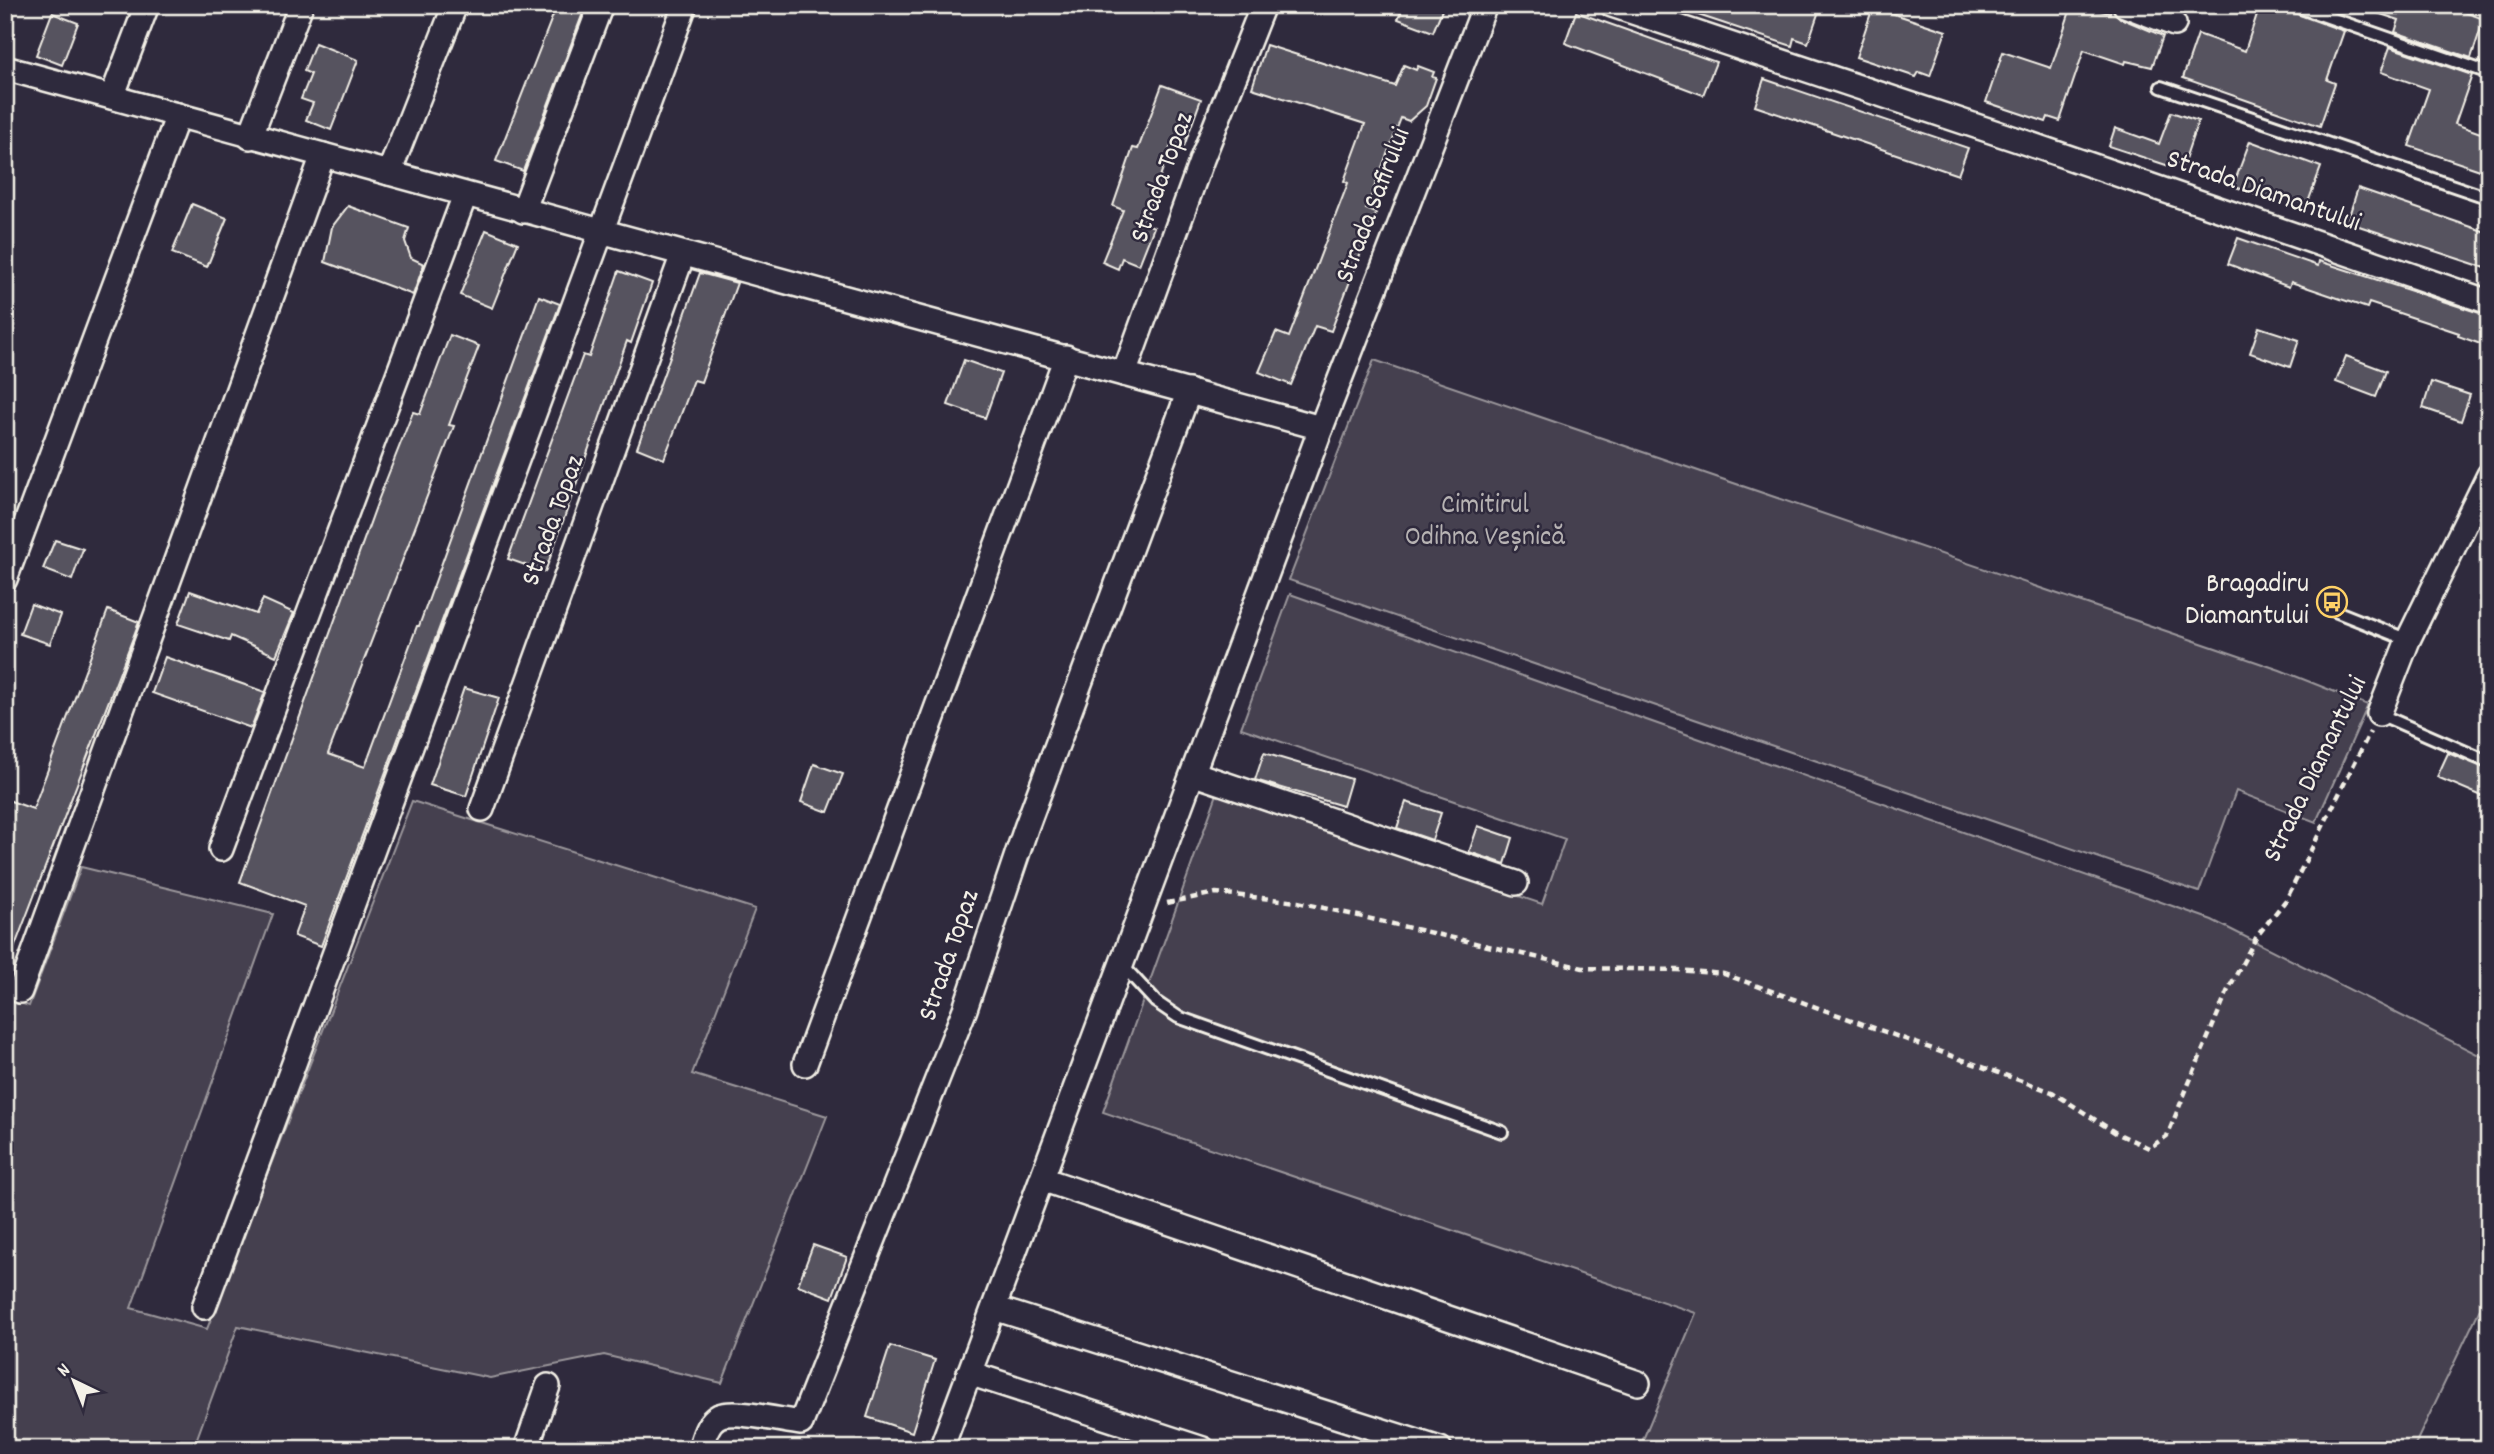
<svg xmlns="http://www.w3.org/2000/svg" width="2494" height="1454" font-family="Dekko,sans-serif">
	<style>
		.green { fill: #454050; stroke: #9c989c; stroke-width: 2 }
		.building { fill: #56525f; stroke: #f4f1e8; stroke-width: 2 }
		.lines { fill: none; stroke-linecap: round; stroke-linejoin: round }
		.lane-casing { stroke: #f4f1e8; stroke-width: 16 }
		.street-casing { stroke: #f4f1e8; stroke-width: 28 }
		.path { stroke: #f4f1e8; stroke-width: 4.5; stroke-dasharray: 7 5; stroke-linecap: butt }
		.lane { stroke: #2f2a3d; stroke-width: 10 }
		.street { stroke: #2f2a3d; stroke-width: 23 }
		.labels { text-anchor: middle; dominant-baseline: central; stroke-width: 5; stroke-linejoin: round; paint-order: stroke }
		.street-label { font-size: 28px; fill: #f4f1e8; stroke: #2f2a3d }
		.park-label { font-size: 28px; fill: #b7b3b3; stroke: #2f2a3d }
		.poi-label { font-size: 28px; fill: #f4f1e8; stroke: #2f2a3d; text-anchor: end }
	</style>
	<rect width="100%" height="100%" fill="#2f2a3d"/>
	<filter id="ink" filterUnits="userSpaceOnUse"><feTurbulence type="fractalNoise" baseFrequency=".0143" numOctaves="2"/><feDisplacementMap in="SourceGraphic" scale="14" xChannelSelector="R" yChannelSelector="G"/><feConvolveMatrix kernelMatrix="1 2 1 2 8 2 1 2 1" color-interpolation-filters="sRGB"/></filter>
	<g filter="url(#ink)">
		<g class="green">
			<polygon points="1374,360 2280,670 2368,705 2316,822 2236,791 2199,892 1289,580"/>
			<polygon points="1290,594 2212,920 2489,1060 2489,1290 2413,1449 1639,1449 1696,1313 1103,1112 1217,794 1542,904 1565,839 1241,728"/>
			<polygon points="412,801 755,909 692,1074 827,1116 722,1383 604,1355 490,1378 238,1326 193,1449 5,1449 5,998 29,1006 81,867 273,914 131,1308 207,1329"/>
			<polygon points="1121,1436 1156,1449 1117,1449"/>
		</g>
		<g class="building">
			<polygon points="557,5 586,5 523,171 496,161"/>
			<polygon points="1404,5 1444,5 1433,32 1398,19"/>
			<polygon points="1681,5 1821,5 1808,43 1794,38 1792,46 1680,9"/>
			<polygon points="2072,5 2110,13 2111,7 2120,18 2163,36 2152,67 2126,61 2125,64 2084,50 2060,121 2048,117 2046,122 1986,102 2003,52 2051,68"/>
			<polygon points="2260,5 2272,5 2344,31 2327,80 2335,83 2320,126 2183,78 2198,34 2245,51"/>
			<polygon points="2366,5 2445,5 2484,19 2471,58 2395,32 2399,20 2365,9"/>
			<polygon points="1873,7 1946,31 1930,76 1919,72 1916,77 1856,57"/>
			<polygon points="1576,12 1716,62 1703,95 1565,43"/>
			<polygon points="52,13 78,23 62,65 36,55"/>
			<polygon points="315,43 358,60 331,130 306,120 313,103 301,99 311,74 304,71"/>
			<polygon points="1266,45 1395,86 1404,65 1416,70 1418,66 1434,72 1432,77 1436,78 1426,106 1409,121 1401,118 1366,209 1376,213 1331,331 1315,326 1291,385 1259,372 1276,332 1289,337 1348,183 1344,181 1365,124 1252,88"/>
			<polygon points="2390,47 2472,75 2455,124 2489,136 2489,173 2409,146 2429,89 2381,72"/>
			<polygon points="1764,79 1968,148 1958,175 1755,106"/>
			<polygon points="1162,85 1201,99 1183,149 1171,145 1144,223 1154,227 1139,265 1122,258 1118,269 1102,262 1123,210 1113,206 1133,148 1138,149"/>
			<polygon points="2171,112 2198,121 2183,165 2171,161 2169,166 2109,146 2115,128 2159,144"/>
			<polygon points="2250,141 2321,167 2307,205 2276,193 2273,201 2233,186"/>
			<polygon points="2358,188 2489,233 2489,269 2347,222"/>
			<polygon points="192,204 227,218 207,267 172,253"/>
			<polygon points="348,206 409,228 405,241 411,258 424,264 413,295 325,262 332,227"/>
			<polygon points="486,230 518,243 492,308 460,295"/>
			<polygon points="2238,238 2318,266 2319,261 2489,316 2489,347 2458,336 2459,333 2369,303 2367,308 2291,282 2289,287 2228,264"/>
			<polygon points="619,271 652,283 631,343 627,341 545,572 508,559 583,355 589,357"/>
			<polygon points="700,273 737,283 701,382 694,380 664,459 637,448"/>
			<polygon points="539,296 560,304 321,946 294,936 305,906 240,882 379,498 413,412 420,414 450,335 479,346 449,425 454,426 328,754 365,767 417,626 419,626"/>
			<polygon points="2259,327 2299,340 2290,367 2250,353"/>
			<polygon points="2346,356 2386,371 2376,397 2336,382"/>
			<polygon points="964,360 1001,373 985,418 948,405"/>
			<polygon points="2431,382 2470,395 2461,421 2423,408"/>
			<polygon points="55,540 83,549 72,580 43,569"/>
			<polygon points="190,591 256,614 263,599 294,613 276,656 231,636 229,641 178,624"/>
			<polygon points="31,604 61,615 50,644 20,634"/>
			<polygon points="108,610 139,622 5,972 5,799 33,809"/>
			<polygon points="165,657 265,692 251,728 152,693"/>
			<polygon points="464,688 499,698 466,796 430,785"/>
			<polygon points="1264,753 1351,779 1343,806 1255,780"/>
			<polygon points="2448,753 2489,770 2489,799 2437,777"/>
			<polygon points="814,764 843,774 828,812 801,802"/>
			<polygon points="1406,802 1441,813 1432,840 1397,828"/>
			<polygon points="1478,826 1513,838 1505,864 1469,852"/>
			<polygon points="813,1245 847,1257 832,1298 798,1285"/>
			<polygon points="890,1346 935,1360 912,1432 867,1417"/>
		</g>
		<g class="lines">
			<g class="lane-casing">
				<g id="lane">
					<polyline points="2293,5 2489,73"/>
					<polyline points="2161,87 2489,198"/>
					<polyline points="2335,611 2408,640"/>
					<polyline points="2379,714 2489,762"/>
					<polyline points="1122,965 1156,1002 1178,1017 1502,1132"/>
				</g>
			</g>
			<g class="street-casing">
				<g id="street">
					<polyline points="1612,5 2018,140 2489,302"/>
					<polyline points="2125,5 2174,24"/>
					<polyline points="5,68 1321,428"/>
					<polyline points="112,97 147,5"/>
					<polyline points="250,137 301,5"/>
					<polyline points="389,173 455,5"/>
					<polyline points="523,211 601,5"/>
					<polyline points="1124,374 1202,159 1263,5"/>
					<polyline points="5,579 178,115"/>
					<polyline points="2379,714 2408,640 2489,475"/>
					<polyline points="1195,774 1516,883"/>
					<polyline points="482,809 683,254"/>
					<polyline points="221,849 465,195"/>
					<polyline points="20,991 323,155"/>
					<polyline points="805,1064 1066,357"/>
					<polyline points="1042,1179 1638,1383"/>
					<polyline points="204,1307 685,5"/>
					<polyline points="994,1308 1440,1449"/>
					<polyline points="969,1373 1203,1449"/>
					<polyline points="526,1449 548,1386"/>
					<path d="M 700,1449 C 704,1437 707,1422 719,1416 C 734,1409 783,1421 801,1423 L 965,1009 L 1026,828 L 1189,391"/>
					<polyline points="941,1449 1321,428 1485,5"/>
				</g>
			</g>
			<polyline class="path" points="1167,903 1216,893 1298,902 1583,968 1678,970 1724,974 2052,1092 2116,1133 2149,1148 2167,1136 2227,992 2257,936 2286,900 2370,732"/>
			<use href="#lane" class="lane"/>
			<use href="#street" class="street"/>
		</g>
	</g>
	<defs>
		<g id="bus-ring" transform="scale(1.575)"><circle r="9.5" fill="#2f2a3d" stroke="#ffd166" stroke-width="1.5"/><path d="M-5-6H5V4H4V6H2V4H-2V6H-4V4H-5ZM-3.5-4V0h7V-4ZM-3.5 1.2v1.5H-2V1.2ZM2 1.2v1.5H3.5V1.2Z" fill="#ffd166"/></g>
	</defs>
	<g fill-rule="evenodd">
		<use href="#bus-ring" x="2332" y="602"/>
	</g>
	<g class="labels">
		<g class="street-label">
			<text transform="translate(1164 178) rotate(-70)">Strada Topaz</text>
			<text transform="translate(2263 193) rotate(19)">Strada Diamantului</text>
			<text transform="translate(1375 206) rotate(-69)">Strada Safirului</text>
			<text transform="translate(555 521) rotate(-70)">Strada Topaz</text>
			<text transform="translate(2317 770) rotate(-64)">Strada Diamantului</text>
			<text transform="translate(951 956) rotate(-71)">Strada Topaz</text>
		</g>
		<g class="park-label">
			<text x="1485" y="507">Cimitirul<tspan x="1485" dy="32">Odihna Veșnică</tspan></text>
		</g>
		<g class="poi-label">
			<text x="2309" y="586">Bragadiru<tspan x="2309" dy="32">Diamantului</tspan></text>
		</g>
	</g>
	<rect width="2494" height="1454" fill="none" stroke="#2f2a3d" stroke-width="28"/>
	<rect x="14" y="14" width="2466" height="1426" fill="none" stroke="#f4f1e8" stroke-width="2.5" filter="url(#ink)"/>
	<g transform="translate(74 1381) rotate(317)" stroke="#2f2a3d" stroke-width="5" paint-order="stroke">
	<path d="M0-5L12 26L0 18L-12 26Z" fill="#f4f1e8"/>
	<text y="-10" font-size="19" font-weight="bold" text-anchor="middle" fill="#f4f1e8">N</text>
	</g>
</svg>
